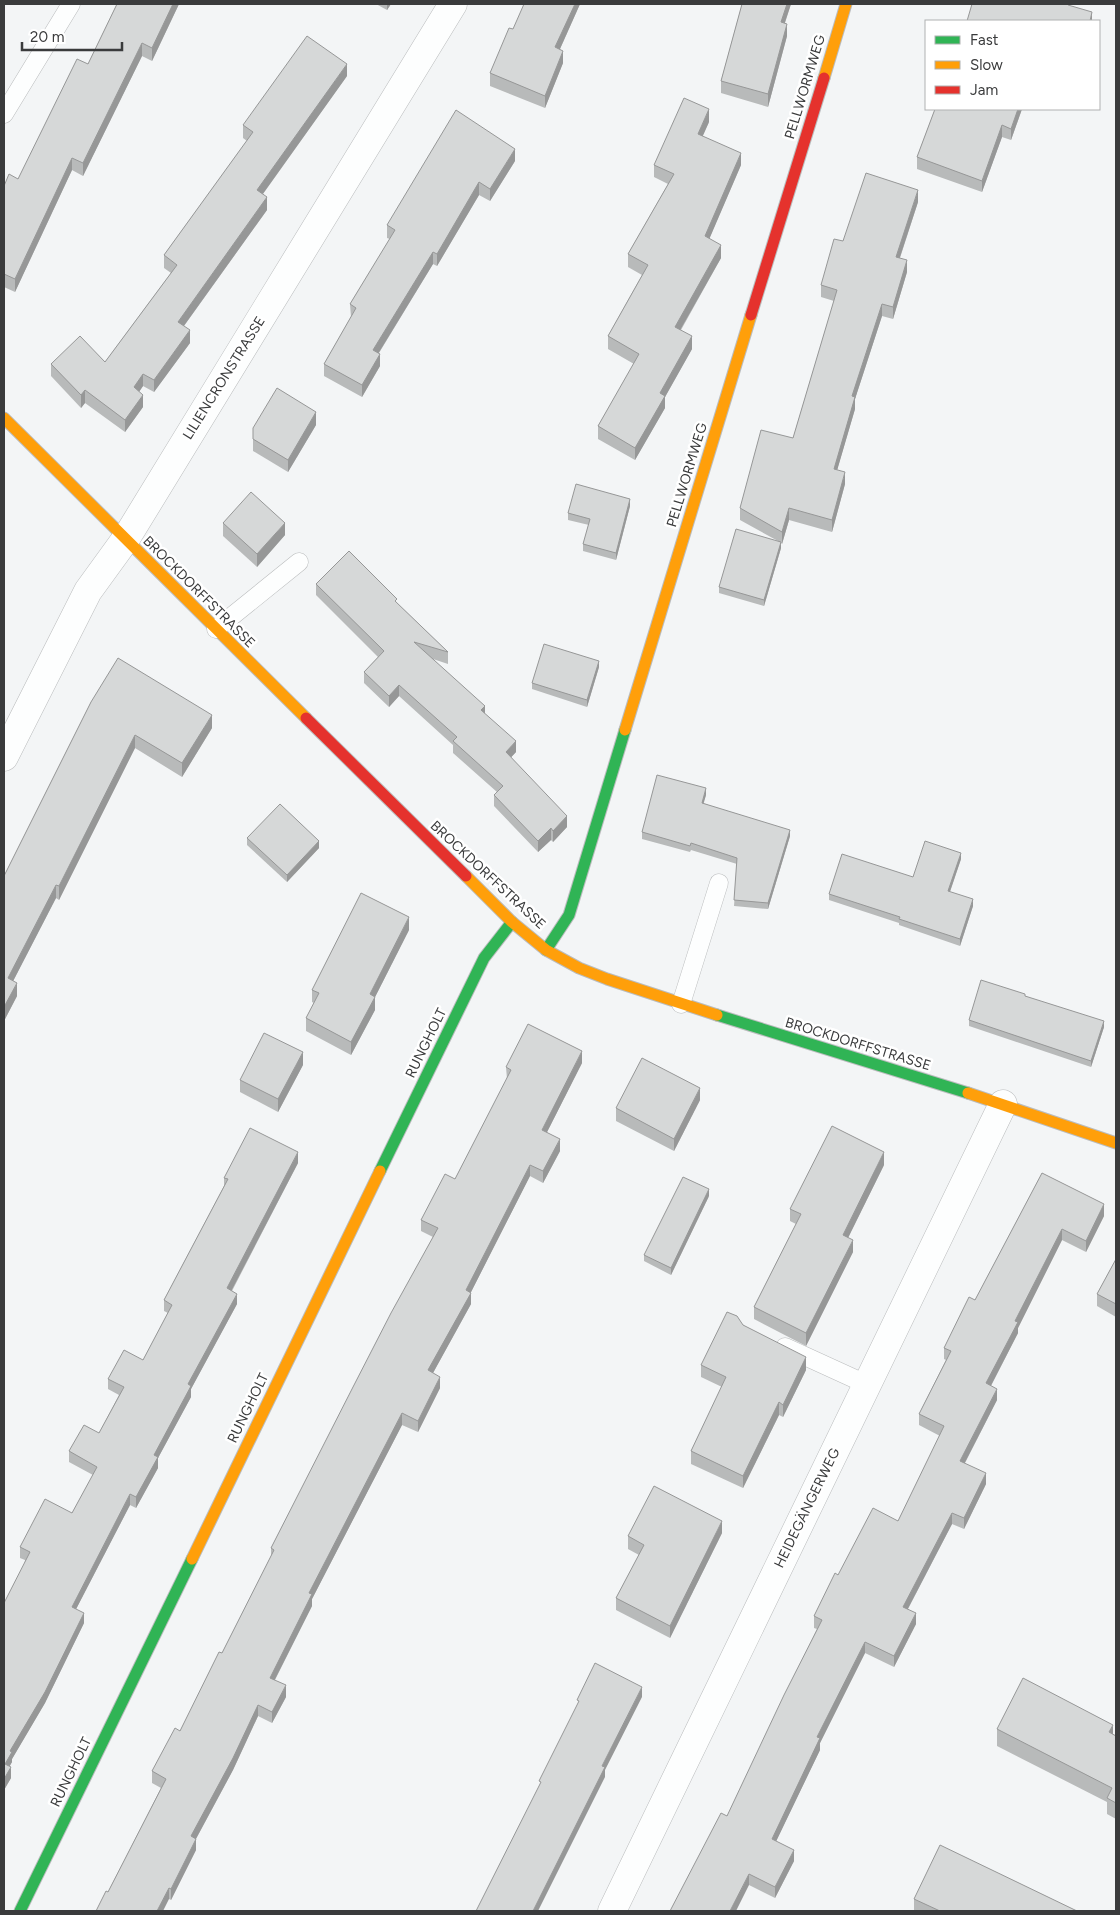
<svg xmlns="http://www.w3.org/2000/svg" width="1120" height="1915" font-family="Figtree,sans-serif">
	<style>
		.lines { fill: none; stroke-linecap: round; stroke-linejoin: round }
		.lane-casing { stroke: #babcbd; stroke-width: 19 }
		.street-casing { stroke: #babcbd; stroke-width: 29 }
		.fast-casing { stroke: #babcbd; stroke-width: 13 }
		.slow-casing { stroke: #babcbd; stroke-width: 13 }
		.jam-casing { stroke: #babcbd; stroke-width: 13 }
		.lane { stroke: #fdfefe; stroke-width: 18 }
		.street { stroke: #fdfefe; stroke-width: 28 }
		.fast { stroke: #30b455; stroke-width: 11 }
		.slow { stroke: #ff9f0a; stroke-width: 11 }
		.jam { stroke: #e5322d; stroke-width: 11 }
		.wall { fill: #b8baba }
		.shaded-wall { fill: #969797 }
		.building { fill: #d6d8d8; stroke: #969797 }
		.labels { text-anchor: middle; dominant-baseline: central; stroke-width: 5; stroke-linejoin: round; paint-order: stroke }
		.street-label { font-size: 14px; fill: #3a3b3c; stroke: #fff }
	</style>
	<rect width="100%" height="100%" fill="#f3f5f6"/>
	<g class="lines">
		<g class="lane-casing">
			<g id="lane">
				<polyline points="4,114 71,4"/>
				<polyline points="216,629 299,562"/>
				<polyline points="681,1004 719,883"/>
				<polyline points="785,1347 866,1384"/>
			</g>
		</g>
		<g class="street-casing">
			<g id="street">
				<polyline points="4,757 88,591 125,540 453,4"/>
				<polyline points="612,1911 1003,1104"/>
			</g>
		</g>
		<g class="fast-casing">
			<g id="fast">
				<polyline points="546,950 569,915 625,730"/>
				<polyline points="717,1015 968,1093"/>
				<polyline points="380,1171 484,958 512,922"/>
				<polyline points="20,1911 192,1559"/>
			</g>
		</g>
		<g class="slow-casing">
			<g id="slow">
				<polyline points="824,78 846,4"/>
				<polyline points="4,418 306,718"/>
				<polyline points="625,730 751,315"/>
				<polyline points="466,876 512,922 546,950 579,968 607,979 717,1015"/>
				<polyline points="968,1093 1116,1143"/>
				<polyline points="192,1559 380,1171"/>
			</g>
		</g>
		<g class="jam-casing">
			<g id="jam">
				<polyline points="751,315 824,78"/>
				<polyline points="306,718 466,876"/>
			</g>
		</g>
		<use href="#lane" class="lane"/>
		<use href="#street" class="street"/>
		<use href="#fast" class="fast"/>
		<use href="#slow" class="slow"/>
		<use href="#jam" class="jam"/>
	</g>
	<g class="wall">
		<polygon points="117,4 179,4 152,61 142,56 83,176 72,170 15,292 4,287 4,186 18,179 88,64"/>
		<polygon points="376,4 391,4 387,10"/>
		<polygon points="580,4 560,49 563,63 545,108 490,86 490,73 513,29"/>
		<polygon points="742,4 791,4 785,23 787,36 768,107 721,93 721,81"/>
		<polygon points="347,76 263,194 267,210 184,326 190,343 154,392 143,386 139,392 143,407 125,432 85,403 81,408 51,376 51,364 105,362 171,273 164,268 164,255 247,141 243,138 243,125"/>
		<polygon points="935,109 1022,109 1011,140 1002,137 982,192 917,169 917,157"/>
		<polygon points="709,122 702,136 741,165 709,239 721,258 681,330 692,349 665,397 665,408 635,460 598,439 598,426 634,364 608,349 608,336 642,275 628,267 628,254 668,184 654,177 654,165"/>
		<polygon points="515,161 490,201 479,195 437,266 433,264 379,353 380,366 362,397 324,376 324,364 351,317 350,304 390,239 387,238 387,225"/>
		<polygon points="918,202 900,258 907,272 893,319 882,316 855,399 855,409 837,470 845,484 832,532 789,520 782,544 781,543 781,548 764,606 719,593 719,587 778,541 740,520 740,508 793,438 834,301 821,297 821,285 843,241"/>
		<polygon points="316,425 288,472 253,451 253,428"/>
		<polygon points="630,506 616,560 583,551 583,544 589,525 568,520 568,513"/>
		<polygon points="223,523 285,535 257,567 223,536"/>
		<polygon points="316,584 397,603 448,652 448,664 433,659 485,714 516,752 511,757 567,827 553,842 551,840 538,852 494,806 494,795 497,792 453,753 453,745 399,696 389,707 364,683 364,672 378,657 316,595"/>
		<polygon points="599,667 587,707 532,689 532,683"/>
		<polygon points="91,702 212,728 182,777 135,748 59,900 56,898 13,981 17,996 4,1021 4,876"/>
		<polygon points="706,795 703,803 790,836 768,909 734,906 737,864 691,850 690,852 642,839 642,832"/>
		<polygon points="247,838 319,848 287,882 247,845"/>
		<polygon points="961,859 950,892 973,906 960,946 899,925 899,923 829,900 829,894 913,877"/>
		<polygon points="409,930 375,997 375,1010 351,1055 306,1031 306,1018 314,1003 312,1002 312,990"/>
		<polygon points="1025,996 1104,1027 1091,1067 969,1026 969,1020"/>
		<polygon points="582,1063 547,1132 560,1151 543,1183 530,1176 471,1292 471,1304 433,1373 440,1388 418,1432 402,1425 312,1599 312,1606 275,1680 286,1697 272,1723 258,1716 233,1770 196,1839 196,1850 171,1900 169,1899 108,1892 161,1788 152,1783 152,1771 180,1731 222,1653 271,1556 271,1548 433,1237 421,1231 421,1220 455,1179 507,1079 506,1067"/>
		<polygon points="303,1065 278,1112 240,1092 240,1080"/>
		<polygon points="700,1100 674,1151 616,1121 616,1108"/>
		<polygon points="298,1163 232,1291 237,1304 191,1389 191,1397 158,1458 158,1468 136,1508 130,1505 76,1609 84,1623 45,1703 12,1759 12,1762 9,1766 11,1778 4,1790 25,1560 20,1558 20,1547 72,1513 93,1475 69,1462 69,1451 99,1433 119,1395 108,1389 108,1379 143,1360 168,1313 164,1311 164,1300 224,1186 224,1178"/>
		<polygon points="884,1165 848,1238 853,1252 806,1346 754,1319 754,1307 796,1224 790,1221 790,1209"/>
		<polygon points="1042,1173 1104,1216 1086,1252 1062,1240 1018,1328 1018,1333 991,1386 997,1400 965,1463 986,1484 964,1529 952,1524 908,1609 916,1624 894,1667 865,1653 820,1743 820,1750 776,1841 794,1861 775,1898 749,1885 727,1816 817,1629 814,1628 814,1616 838,1575 898,1521 940,1436 919,1425 919,1414 946,1360 944,1359 944,1348 975,1300"/>
		<polygon points="709,1196 671,1275 644,1261 644,1255"/>
		<polygon points="1116,1259 1116,1317 1097,1306 1097,1294"/>
		<polygon points="743,1325 806,1370 783,1417 779,1415 743,1488 691,1464 691,1451 722,1387 701,1377 701,1365"/>
		<polygon points="722,1533 670,1638 616,1610 616,1598 639,1555 628,1549 628,1536"/>
		<polygon points="997,1729 1113,1734 1116,1736 1116,1819 1107,1814 1107,1802 997,1746"/>
		<polygon points="914,1899 1077,1911 914,1911"/>
	</g>
	<g class="shaded-wall">
		<polygon points="173,4 179,4 152,61 152,48"/>
		<polygon points="387,4 391,4 387,10"/>
		<polygon points="575,4 580,4 555,60 555,47"/>
		<polygon points="787,4 791,4 781,34 781,22"/>
		<polygon points="1092,12 1092,21 1090,21"/>
		<polygon points="787,24 787,36 768,107 768,94"/>
		<polygon points="142,43 142,56 83,176 83,163"/>
		<polygon points="563,51 563,63 545,108 545,96"/>
		<polygon points="347,64 347,76 257,202 257,190"/>
		<polygon points="709,109 709,122 698,147 698,134"/>
		<polygon points="1018,109 1022,109 1011,140 1011,129"/>
		<polygon points="1002,125 1002,137 982,192 982,181"/>
		<polygon points="515,149 515,161 490,201 490,189"/>
		<polygon points="741,153 741,165 705,249 705,236"/>
		<polygon points="72,158 72,170 15,292 15,279"/>
		<polygon points="479,182 479,195 437,266 437,254"/>
		<polygon points="918,190 918,202 896,269 896,257"/>
		<polygon points="267,197 267,210 178,334 178,322"/>
		<polygon points="721,245 721,258 675,339 675,327"/>
		<polygon points="433,252 433,264 373,362 373,350"/>
		<polygon points="907,260 907,272 893,319 893,307"/>
		<polygon points="882,304 882,316 855,399 855,409 834,481 834,469 852,396"/>
		<polygon points="190,330 190,343 154,392 154,380"/>
		<polygon points="692,336 692,349 665,397 665,408 635,460 635,448 660,393"/>
		<polygon points="380,354 380,366 362,397 362,385"/>
		<polygon points="143,374 143,386 134,399 134,387"/>
		<polygon points="85,390 85,403 81,408 81,395"/>
		<polygon points="143,395 143,407 125,432 125,420"/>
		<polygon points="316,412 316,425 288,472 288,460"/>
		<polygon points="845,472 845,484 832,532 832,520"/>
		<polygon points="630,499 630,506 616,560 616,553"/>
		<polygon points="789,508 789,520 782,544 782,532"/>
		<polygon points="285,523 285,535 257,567 257,554"/>
		<polygon points="781,542 781,548 764,606 764,600"/>
		<polygon points="599,661 599,667 587,707 587,700"/>
		<polygon points="399,685 399,696 389,707 389,696"/>
		<polygon points="485,706 485,717 481,710"/>
		<polygon points="212,715 212,728 182,777 182,763"/>
		<polygon points="135,735 135,748 59,900 59,886"/>
		<polygon points="516,741 516,752 506,763 506,752"/>
		<polygon points="706,788 706,795 702,809 702,803"/>
		<polygon points="567,816 567,827 553,842 553,831"/>
		<polygon points="551,828 551,840 538,852 538,841"/>
		<polygon points="790,830 790,836 768,909 768,903"/>
		<polygon points="319,841 319,848 287,882 287,875"/>
		<polygon points="961,853 961,859 948,897 948,891"/>
		<polygon points="56,885 56,898 8,991 8,978"/>
		<polygon points="973,899 973,906 960,946 960,939"/>
		<polygon points="409,917 409,930 370,1007 370,994"/>
		<polygon points="17,983 17,996 4,1021 4,1007"/>
		<polygon points="375,997 375,1010 351,1055 351,1042"/>
		<polygon points="1104,1021 1104,1027 1091,1067 1091,1061"/>
		<polygon points="582,1051 582,1063 542,1142 542,1130"/>
		<polygon points="303,1052 303,1065 278,1112 278,1099"/>
		<polygon points="700,1088 700,1100 674,1151 674,1139"/>
		<polygon points="560,1139 560,1151 543,1183 543,1171"/>
		<polygon points="298,1152 298,1163 227,1299 227,1288"/>
		<polygon points="884,1152 884,1165 843,1248 843,1235"/>
		<polygon points="530,1165 530,1176 468,1298 471,1293 471,1304 428,1382 428,1370 466,1290"/>
		<polygon points="709,1189 709,1196 671,1275 671,1268"/>
		<polygon points="1104,1204 1104,1216 1086,1252 1086,1241"/>
		<polygon points="1062,1229 1062,1240 1018,1328 1018,1333 986,1395 986,1383 1015,1321"/>
		<polygon points="853,1240 853,1252 806,1346 806,1333"/>
		<polygon points="237,1294 237,1304 191,1389 191,1397 158,1458 158,1468 136,1508 136,1497 154,1455 188,1384"/>
		<polygon points="806,1357 806,1370 783,1417 783,1405"/>
		<polygon points="440,1377 440,1388 418,1432 418,1421"/>
		<polygon points="997,1389 997,1400 960,1472 960,1461"/>
		<polygon points="779,1402 779,1415 743,1488 743,1476"/>
		<polygon points="402,1413 402,1425 312,1599 312,1606 270,1689 270,1678 309,1593"/>
		<polygon points="986,1473 986,1484 964,1529 964,1518"/>
		<polygon points="130,1494 130,1505 72,1617 72,1607"/>
		<polygon points="952,1513 952,1524 903,1618 903,1607"/>
		<polygon points="722,1521 722,1533 670,1638 670,1626"/>
		<polygon points="84,1613 84,1623 45,1703 12,1759 12,1762 5,1775 5,1764 10,1751"/>
		<polygon points="916,1613 916,1624 894,1667 894,1656"/>
		<polygon points="865,1642 865,1653 820,1743 820,1750 772,1850 772,1839 817,1737"/>
		<polygon points="286,1685 286,1697 272,1723 272,1712"/>
		<polygon points="642,1687 642,1697 605,1770 605,1777 538,1911 533,1911 602,1766"/>
		<polygon points="258,1705 258,1716 233,1770 191,1848 191,1836"/>
		<polygon points="1113,1725 1113,1741 1109,1732"/>
		<polygon points="11,1767 11,1778 4,1790 4,1779"/>
		<polygon points="196,1839 196,1850 171,1900 171,1889"/>
		<polygon points="794,1850 794,1861 775,1898 775,1887"/>
		<polygon points="749,1874 749,1885 736,1911 730,1911"/>
		<polygon points="169,1888 169,1899 163,1911 157,1911"/>
	</g>
	<g class="building">
		<polygon points="117,4 173,4 152,48 142,43 83,163 72,158 15,279 4,274 4,186 9,174 18,179 77,59 88,64"/>
		<polygon points="524,4 575,4 555,47 563,51 545,96 490,73 509,28 513,29"/>
		<polygon points="742,4 787,4 781,22 787,24 768,94 721,81"/>
		<polygon points="972,4 1068,4 1068,5 1092,12 1090,21 967,21"/>
		<polygon points="307,36 347,64 257,190 267,197 178,322 190,330 154,380 143,374 134,387 143,395 125,420 85,390 81,395 51,364 80,336 105,362 177,265 164,255 253,132 243,125"/>
		<polygon points="684,98 709,109 698,134 741,153 705,236 721,245 675,327 692,336 660,393 665,396 635,448 598,426 639,354 608,336 648,265 628,254 674,174 654,165"/>
		<polygon points="935,109 1018,109 1011,129 1002,125 982,181 917,157"/>
		<polygon points="456,110 515,149 490,189 479,182 437,254 433,252 373,350 380,354 362,385 324,364 356,308 350,304 395,230 387,225"/>
		<polygon points="866,173 918,190 896,257 907,260 893,307 882,304 852,396 855,397 834,469 845,472 832,520 789,508 782,532 740,508 761,430 793,438 837,290 821,285 834,239 843,241"/>
		<polygon points="277,388 316,412 288,460 253,439 253,428"/>
		<polygon points="576,484 630,499 616,553 583,544 590,519 568,513"/>
		<polygon points="251,492 285,523 257,554 223,523"/>
		<polygon points="736,529 781,542 764,600 719,587"/>
		<polygon points="349,551 397,599 395,601 448,652 414,642 485,706 481,710 516,741 506,752 567,816 553,831 551,828 538,841 494,795 503,786 453,741 457,737 399,685 389,696 364,672 384,651 316,584"/>
		<polygon points="544,644 599,661 587,700 532,683"/>
		<polygon points="118,658 212,715 182,763 135,735 59,886 56,885 8,978 17,983 4,1007 4,876 91,702"/>
		<polygon points="657,775 706,788 702,803 790,830 768,903 734,900 737,858 691,843 690,846 642,832"/>
		<polygon points="280,804 319,841 287,875 247,838"/>
		<polygon points="925,841 961,853 948,891 973,899 960,939 899,919 900,917 829,894 842,854 913,877"/>
		<polygon points="361,893 409,917 370,994 375,997 351,1042 306,1018 319,993 312,990"/>
		<polygon points="981,980 1025,994 1025,996 1104,1021 1091,1061 969,1020"/>
		<polygon points="528,1024 582,1051 542,1130 560,1139 543,1171 530,1165 466,1290 471,1293 428,1370 440,1377 418,1421 402,1413 309,1593 312,1594 270,1678 286,1685 272,1712 258,1705 233,1758 191,1836 196,1839 171,1889 169,1888 157,1911 96,1911 106,1891 108,1892 166,1779 152,1771 175,1728 180,1731 219,1652 222,1653 274,1550 271,1548 353,1387 391,1313 438,1228 421,1220 445,1174 455,1179 511,1070 506,1067"/>
		<polygon points="264,1033 303,1052 278,1099 240,1080"/>
		<polygon points="642,1058 700,1088 674,1139 616,1108"/>
		<polygon points="832,1126 884,1152 843,1235 853,1240 806,1333 754,1307 801,1214 790,1209"/>
		<polygon points="250,1128 298,1152 227,1288 237,1294 188,1384 191,1386 154,1455 158,1457 136,1497 130,1494 72,1607 84,1613 45,1692 10,1751 12,1752 5,1764 11,1767 4,1779 4,1603 30,1552 20,1547 45,1499 72,1513 97,1467 69,1451 84,1425 99,1433 124,1387 108,1379 124,1350 143,1360 172,1305 164,1300 228,1179 224,1178"/>
		<polygon points="1042,1173 1104,1204 1086,1241 1062,1229 1015,1321 1018,1322 986,1383 997,1389 960,1461 986,1473 964,1518 952,1513 903,1607 916,1613 894,1656 865,1642 817,1737 820,1738 772,1839 794,1850 775,1887 749,1874 730,1911 670,1911 721,1813 727,1816 784,1695 822,1620 814,1616 835,1573 838,1575 873,1508 898,1521 944,1426 919,1414 951,1351 944,1348 969,1297 975,1300"/>
		<polygon points="683,1177 709,1189 671,1268 644,1255"/>
		<polygon points="1116,1259 1116,1304 1097,1294"/>
		<polygon points="727,1312 737,1316 743,1325 806,1357 783,1405 779,1402 743,1476 691,1451 726,1377 701,1365"/>
		<polygon points="654,1486 722,1521 670,1626 616,1598 644,1545 628,1536"/>
		<polygon points="595,1663 642,1687 602,1766 605,1767 533,1911 476,1911 541,1782 539,1781 579,1701 577,1700"/>
		<polygon points="1023,1678 1113,1725 1109,1732 1116,1736 1116,1803 1107,1798 1112,1788 997,1729"/>
		<polygon points="940,1845 1077,1911 940,1911 914,1899"/>
	</g>
	<g class="labels">
		<g class="street-label">
			<text transform="translate(805 87) rotate(-73)">PELLWORMWEG</text>
			<text transform="translate(224 378) rotate(-58)">LILIENCRONSTRASSE</text>
			<text transform="translate(687 475) rotate(-73)">PELLWORMWEG</text>
			<text transform="translate(199 592) rotate(45)">BROCKDORFFSTRASSE</text>
			<text transform="translate(488 875) rotate(43)">BROCKDORFFSTRASSE</text>
			<text transform="translate(426 1043) rotate(-64)">RUNGHOLT</text>
			<text transform="translate(858 1044) rotate(17)">BROCKDORFFSTRASSE</text>
			<text transform="translate(248 1408) rotate(-64)">RUNGHOLT</text>
			<text transform="translate(807 1508) rotate(-64)">HEIDEGÄNGERWEG</text>
			<text transform="translate(71 1772) rotate(-64)">RUNGHOLT</text>
		</g>
	</g>
	<rect width="1120" height="1915" fill="none" stroke="#3a3b3c" stroke-width="10"/>
	<rect x="925" y="20" width="175" height="90" fill="#ffffff" stroke="#b0b1b1"/>
	<rect x="935" y="36" width="25" height="8" fill="#30b455" stroke="#b0b1b1"/>
	<text x="970" y="45" font-size="15" fill="#3a3b3c">Fast</text>
	<rect x="935" y="61" width="25" height="8" fill="#ff9f0a" stroke="#b0b1b1"/>
	<text x="970" y="70" font-size="15" fill="#3a3b3c">Slow</text>
	<rect x="935" y="86" width="25" height="8" fill="#e5322d" stroke="#b0b1b1"/>
	<text x="970" y="95" font-size="15" fill="#3a3b3c">Jam</text>
	<path d="M22 42v8h100v-8" fill="none" stroke="#3a3b3c" stroke-width="2.5"/>
	<text x="30" y="42" font-size="15" fill="#3a3b3c" stroke="#ffffff" stroke-width="4" paint-order="stroke">20 m</text>
</svg>
